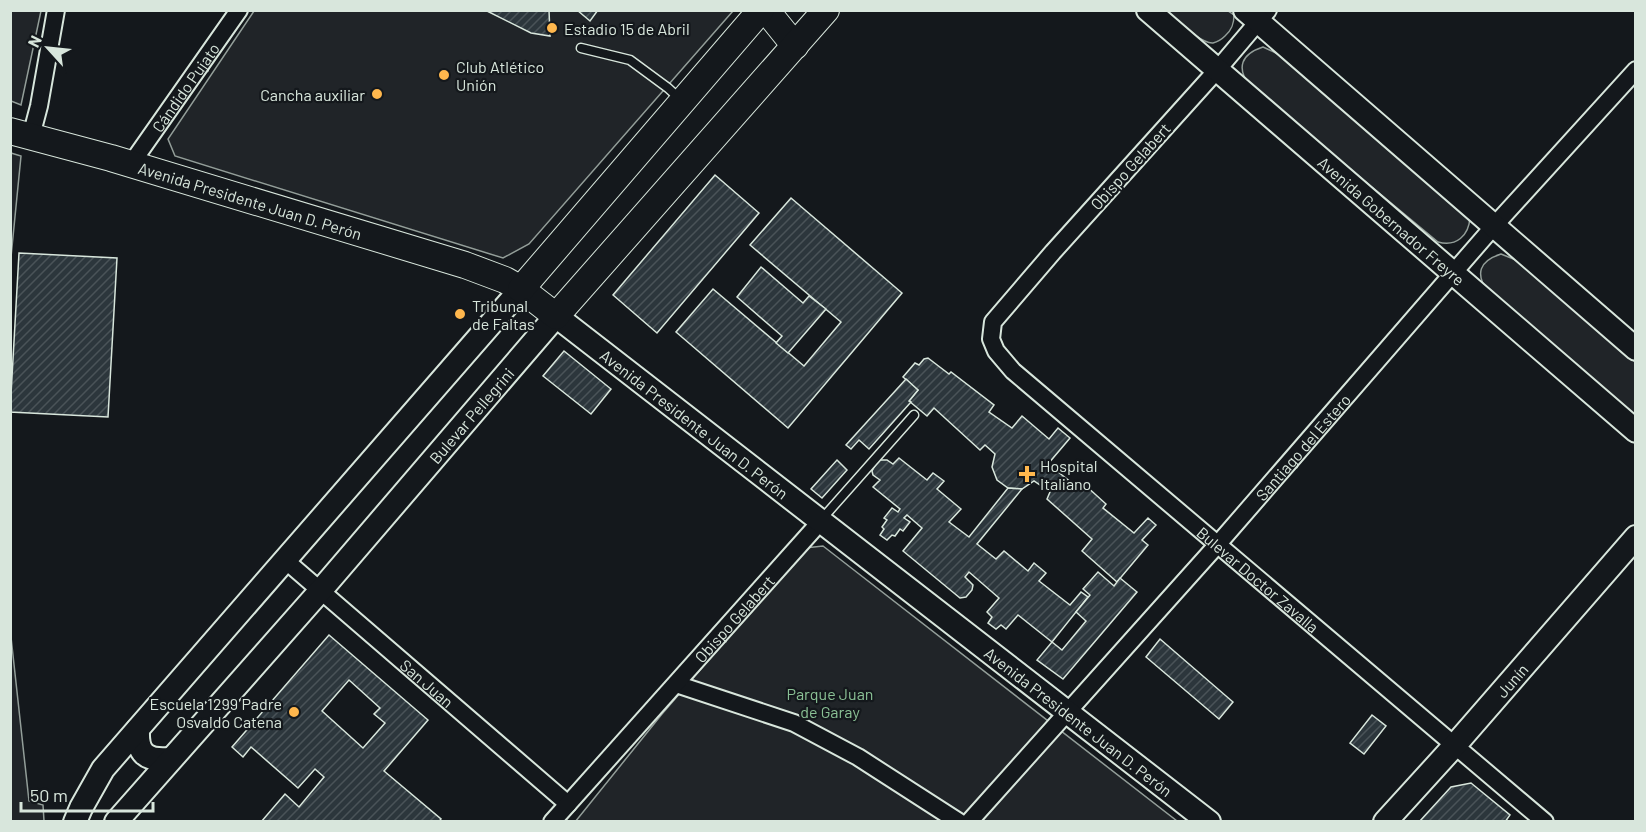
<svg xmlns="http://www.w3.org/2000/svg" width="1646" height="832" font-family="Barlow,sans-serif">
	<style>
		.green { fill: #202428; stroke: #939e99; stroke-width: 1.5 }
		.building { fill: url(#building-hatch); stroke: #d8e6dc; stroke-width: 1.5; fill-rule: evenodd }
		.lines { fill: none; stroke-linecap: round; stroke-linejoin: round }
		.lane-casing { stroke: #d8e6dc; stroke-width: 11 }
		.street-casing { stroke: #d8e6dc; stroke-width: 20 }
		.secondary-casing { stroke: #d8e6dc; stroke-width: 26 }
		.primary-casing { stroke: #d8e6dc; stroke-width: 28 }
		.lane { stroke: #14181c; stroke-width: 8 }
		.street { stroke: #14181c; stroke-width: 16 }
		.secondary { stroke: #14181c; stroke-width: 22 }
		.primary { stroke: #14181c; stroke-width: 26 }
		.poi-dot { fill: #ffb74d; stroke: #14181c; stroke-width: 2 }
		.labels { text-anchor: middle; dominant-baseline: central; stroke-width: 4.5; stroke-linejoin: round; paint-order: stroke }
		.poi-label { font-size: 16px; fill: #d8e6dc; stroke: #14181c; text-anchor: start }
		.street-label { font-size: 16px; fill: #d8e6dc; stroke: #14181c }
		.park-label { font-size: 16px; fill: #8ac095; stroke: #14181c }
	</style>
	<defs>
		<pattern id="building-hatch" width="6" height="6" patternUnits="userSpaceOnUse" patternTransform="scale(1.5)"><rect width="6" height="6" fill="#2c363c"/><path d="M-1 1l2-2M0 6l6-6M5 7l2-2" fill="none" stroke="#4a5358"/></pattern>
	</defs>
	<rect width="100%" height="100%" fill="#14181c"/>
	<g class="green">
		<polygon points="11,10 41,11 21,105 11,101"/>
		<polygon points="254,11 733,11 529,244 503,258 175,156 168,139"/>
		<path d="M 1166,11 L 1228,11 L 1234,15 C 1234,24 1232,30 1225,36 C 1222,39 1217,42 1213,43 C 1201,44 1176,19 1166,11 Z"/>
		<path d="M 1263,47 L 1278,54 L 1470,217 C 1469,236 1456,247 1438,242 L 1250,86 C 1236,68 1241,54 1263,47 Z"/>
		<polygon points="11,153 21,156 11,257 10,153"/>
		<path d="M 1501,254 L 1516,260 L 1635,362 L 1635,415 L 1488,292 C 1475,274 1479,261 1501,254 Z"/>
		<polygon points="823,546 1177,821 575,822 662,714 805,548"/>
		<polygon points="11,637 29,801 43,805 44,821 11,821"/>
	</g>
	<g class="building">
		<polygon points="485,10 549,10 550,36 531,33"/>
		<polygon points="577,10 598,10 590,21"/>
		<polygon points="715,175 759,213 657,333 613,295"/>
		<polygon points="791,198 902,293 788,428 676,332 713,289 804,366 841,322 750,245"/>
		<polygon points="19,253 117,258 108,417 10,412"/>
		<polygon points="761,267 803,303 809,296 826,309 788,353 776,343 782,336 737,297"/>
		<polygon points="564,351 611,389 591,414 543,376"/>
		<polygon points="928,358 949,374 951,372 994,405 989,412 1012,428 1022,416 1049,439 1058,428 1070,438 1048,464 1081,490 1085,485 1106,504 1103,508 1134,533 1148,518 1156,525 1142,540 1148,545 1117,582 1082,551 1092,539 1047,499 1050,492 1034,481 1022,489 1008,488 997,480 992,467 995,454 985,445 980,450 934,408 927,416 909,401 918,390 903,377 915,363 919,365 924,359"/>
		<polygon points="906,379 918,390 909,401 911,402 869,449 859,440 851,449 846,445"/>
		<polygon points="899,458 927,480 933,473 944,481 937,489 961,509 949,522 969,537 1008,488 1022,489 977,544 996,559 1004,551 1028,571 1034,563 1046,573 1039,581 1070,605 1081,592 1088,597 1052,642 1018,615 1006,629 1001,625 996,629 988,623 992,617 987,612 999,598 969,572 965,577 973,585 972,590 966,597 960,598 903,551 922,528 907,515 904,518 910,522 903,531 900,529 895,536 892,535 887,540 880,535 884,529 882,527 887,520 884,518 892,508 898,512 900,509 873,487 880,480 873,475 872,471 878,460 887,460 893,464"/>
		<polygon points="837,460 847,470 822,498 811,489"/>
		<polygon points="1098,572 1114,586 1120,578 1137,592 1063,679 1037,660 1052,642 1062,650 1086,621 1076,612 1090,595 1083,589"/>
		<path d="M 329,635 L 428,720 L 384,771 L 441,819 L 439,822 L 261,822 L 285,794 L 299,807 L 324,777 L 315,769 L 298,788 L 251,747 L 243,757 L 232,747 ZM 349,680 L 380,708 L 374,714 L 385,723 L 363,748 L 322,711 Z"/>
		<polygon points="1160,639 1233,702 1219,719 1146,657"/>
		<polygon points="1372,715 1386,726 1364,754 1350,743"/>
		<polygon points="1471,783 1510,815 1505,822 1419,822 1451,787"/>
	</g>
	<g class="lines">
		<g class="lane-casing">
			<g id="lane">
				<polyline points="581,48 630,60 668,88 680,99"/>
				<polyline points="821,520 914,415"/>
			</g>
		</g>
		<g class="street-casing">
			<g id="street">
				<path id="s1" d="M 1268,10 L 1218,69 L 1053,252 L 993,322 L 991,339 L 996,351 L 1013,371 L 1545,822"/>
				<polyline points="34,125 39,106 56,10"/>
				<path id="s2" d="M 131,164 L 239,10"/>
				<path id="s3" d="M 285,560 L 568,804"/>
				<polyline points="676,684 794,723 858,757 959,822"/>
				<path id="s4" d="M 552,822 L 821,521"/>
				<path id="s5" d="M 969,822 L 1218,544 L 1494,226 L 1636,70"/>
			</g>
		</g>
		<g class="secondary-casing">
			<g id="secondary">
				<path id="s6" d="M 1148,10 L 1636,431"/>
				<polyline points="1245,10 1636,349"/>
				<path d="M 138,729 C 137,753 145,761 170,759"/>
				<polyline points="75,822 81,808 103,769 521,289"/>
				<path id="s7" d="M 116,822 L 321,590 L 556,316 L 1209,822"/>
				<path id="s8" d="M 1385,822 L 1456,744 L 1636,537"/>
			</g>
		</g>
		<g class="primary-casing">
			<g id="primary">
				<polyline points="766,10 795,46"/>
				<path id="s9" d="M 10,131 L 111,158 L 465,265 L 505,280 L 521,289 L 556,316 L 826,10"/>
				<polyline points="521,289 761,10"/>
			</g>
		</g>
		<use href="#lane" class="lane"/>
		<use href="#street" class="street"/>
		<use href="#secondary" class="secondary"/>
		<use href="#primary" class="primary"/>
	</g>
	<g class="poi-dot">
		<circle cx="552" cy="28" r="6"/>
		<circle cx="444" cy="75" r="6"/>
		<circle cx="377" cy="94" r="6"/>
		<circle cx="460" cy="314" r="6"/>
		<path d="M1024 465h6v6h6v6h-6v6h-6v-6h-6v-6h6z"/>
		<circle cx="294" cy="712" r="6"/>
	</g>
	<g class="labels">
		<g class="poi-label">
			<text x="564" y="28">Estadio 15 de Abril</text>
			<text x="456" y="66">Club Atlético<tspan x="456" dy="18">Unión</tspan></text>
			<text x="365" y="94" text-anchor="end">Cancha auxiliar</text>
			<text x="472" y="305">Tribunal<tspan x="472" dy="18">de Faltas</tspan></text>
			<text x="1040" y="465">Hospital<tspan x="1040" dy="18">Italiano</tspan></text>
			<text x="282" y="703" text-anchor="end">Escuela 1299 Padre<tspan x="282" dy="18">Osvaldo Catena</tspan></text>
		</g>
		<g class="street-label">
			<text stroke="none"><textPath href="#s2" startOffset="94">Cándido Pujato</textPath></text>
			<text transform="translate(1130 166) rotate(-48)">Obispo Gelabert</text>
			<text stroke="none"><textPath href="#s9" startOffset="250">Avenida Presidente Juan D. Perón</textPath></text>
			<text stroke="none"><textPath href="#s6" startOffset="322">Avenida Gobernador Freyre</textPath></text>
			<text stroke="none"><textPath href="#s7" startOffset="540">Bulevar Pellegrini</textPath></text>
			<text stroke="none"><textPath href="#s7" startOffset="846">Avenida Presidente Juan D. Perón</textPath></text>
			<text stroke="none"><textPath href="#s5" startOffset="502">Santiago del Estero</textPath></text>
			<text stroke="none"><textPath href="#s1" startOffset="794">Bulevar Doctor Zavalla</textPath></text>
			<text stroke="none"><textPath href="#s4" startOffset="273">Obispo Gelabert</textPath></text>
			<text stroke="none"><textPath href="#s8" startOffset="190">Junín</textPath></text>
			<text stroke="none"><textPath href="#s3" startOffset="188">San Juan</textPath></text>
			<text stroke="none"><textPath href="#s7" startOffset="1332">Avenida Presidente Juan D. Perón</textPath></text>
		</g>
		<g class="park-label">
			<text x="830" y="693">Parque Juan<tspan x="830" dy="18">de Garay</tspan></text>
		</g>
	</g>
	<rect width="1646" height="832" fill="none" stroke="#d8e6dc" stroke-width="24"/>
	<g transform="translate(48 48) rotate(297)" stroke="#14181c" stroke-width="4.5" paint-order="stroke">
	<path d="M0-4.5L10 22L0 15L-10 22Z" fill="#d8e6dc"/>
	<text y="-9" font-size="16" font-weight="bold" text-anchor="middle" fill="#d8e6dc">N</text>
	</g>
	<path d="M21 802v9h132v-9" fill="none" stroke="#d8e6dc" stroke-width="3"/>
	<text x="30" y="802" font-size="18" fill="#d8e6dc" stroke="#14181c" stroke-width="4.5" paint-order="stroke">50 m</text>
</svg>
